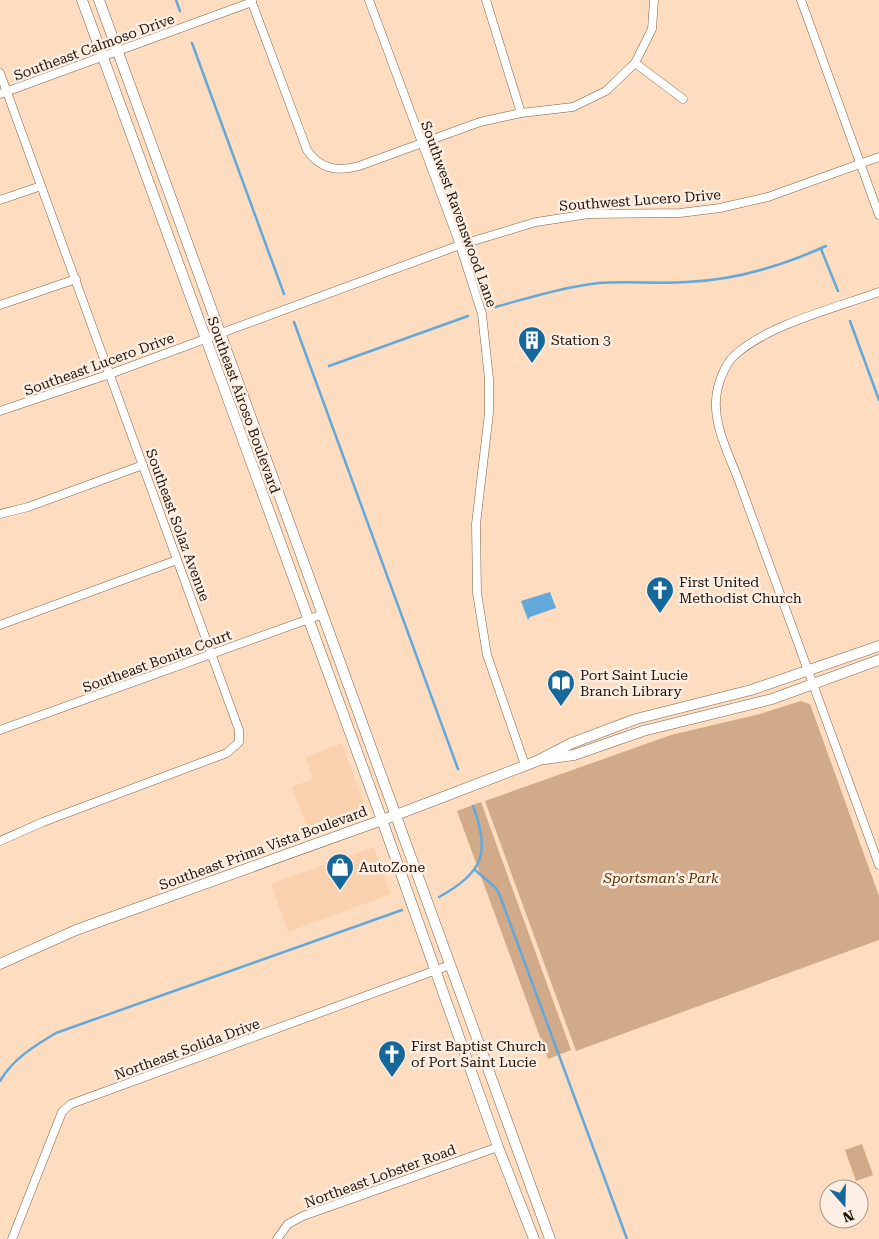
<svg xmlns="http://www.w3.org/2000/svg" width="879" height="1239" font-family="'Roboto Serif',serif">
	<style>
		.built { fill: #f9d1af }
		.green { fill: #d1aa89 }
		.water { fill: #63a8da }
		.lines { fill: none; stroke-linecap: round; stroke-linejoin: round }
		.stream { stroke: #63a8da; stroke-width: 2.5 }
		.street-casing { stroke: #7f6148; stroke-width: 9 }
		.secondary-casing { stroke: #7f6148; stroke-width: 11 }
		.street { stroke: #fff; stroke-width: 8 }
		.secondary { stroke: #fff; stroke-width: 10 }
		.labels { text-anchor: middle; dominant-baseline: central; stroke-width: 5; stroke-linejoin: round; paint-order: stroke }
		.street-label { font-size: 14px; fill: #20150a; stroke: #fceee2 }
		.poi-label { font-size: 14px; fill: #20150a; stroke: #fceee2; text-anchor: start }
		.park-label { font-size: 14px; font-style: italic; fill: #583104; stroke: #fceee2 }
	</style>
	<rect width="100%" height="100%" fill="#fedcbf"/>
	<g class="built">
		<polygon points="342,743 365,807 307,827 292,787 313,779 305,757"/>
		<polygon points="374,847 391,894 288,932 271,884"/>
	</g>
	<g class="green">
		<polygon points="801,701 810,704 879,896 879,940 576,1051 485,801 671,735 760,714"/>
		<polygon points="481,802 571,1050 548,1059 457,811"/>
		<polygon points="862,1144 873,1175 856,1181 845,1150"/>
	</g>
	<polygon class="water" points="550,592 556,608 530,617 528,620 521,601"/>
	<g class="lines">
		<g class="stream">
			<polyline points="176,0 180,11"/>
			<polyline points="192,43 284,294"/>
			<polyline points="821,249 838,291"/>
			<path d="M 495,307 C 529,298 563,287 599,283 C 628,281 658,284 687,282 C 736,280 782,266 826,246"/>
			<polyline points="850,321 879,400"/>
			<polyline points="294,322 458,769"/>
			<polyline points="329,366 468,316"/>
			<polyline points="475,870 496,888 500,896 627,1239"/>
			<path d="M 439,897 C 483,873 491,853 473,806"/>
			<path d="M 0,1081 C 13,1059 34,1046 56,1033 L 402,910"/>
		</g>
		<g class="street-casing">
			<g id="street">
				<path d="M 251,0 L 307,150 C 320,169 337,172 359,166 L 480,122 L 521,113 L 573,107 L 606,91 L 635,63 L 652,29 L 654,0"/>
				<polyline points="369,0 460,245 482,314 489,379 489,413 476,524 477,593 487,655 525,765"/>
				<polyline points="486,0 521,113"/>
				<polyline points="801,0 879,215"/>
				<polyline points="635,63 683,99"/>
				<polyline points="0,73 239,730 239,742 227,753 43,822 0,841"/>
				<polyline points="0,94 252,2"/>
				<polyline points="0,200 41,186"/>
				<path d="M 879,292 C 836,308 769,324 735,355 C 724,365 717,385 716,400 C 714,428 731,459 740,484 L 879,865"/>
				<polyline points="0,305 76,279"/>
				<polyline points="0,411 110,374 460,245 536,222 589,214 680,213 720,208 768,197 879,157"/>
				<polyline points="0,514 28,507 143,465"/>
				<polyline points="0,625 177,560"/>
				<polyline points="0,730 323,614"/>
				<polyline points="12,1239 62,1112 71,1104 450,965"/>
				<polyline points="277,1239 288,1224 303,1216 498,1147"/>
			</g>
		</g>
		<g class="secondary-casing">
			<g id="secondary">
				<polyline points="82,0 382,820 498,1147 534,1239"/>
				<polyline points="99,0 550,1239"/>
				<polyline points="545,759 574,755 643,731 772,699 879,660"/>
				<polyline points="0,964 76,930 396,815 537,761 572,743 636,719 751,690 879,646"/>
			</g>
		</g>
		<use href="#street" class="street"/>
		<use href="#secondary" class="secondary"/>
	</g>
	<defs>
		<g id="building-pin" transform="scale(1.4375)"><path d="M0 17L-7.5 6A9.5 9.5 0 1 1 7.5 6Z" fill="#17689a" stroke="#fceee2"/><path d="M-4-6H4V6H1V3H-1V6H-4ZM-2.5-4.3h1.7v1.8h-1.7ZM.8-4.3h1.7v1.8H.8ZM-2.5-1h1.7V.8h-1.7ZM.8-1h1.7V.8H.8Z" fill="#fff"/></g>
		<g id="church-pin" transform="scale(1.4375)"><path d="M0 17L-7.5 6A9.5 9.5 0 1 1 7.5 6Z" fill="#17689a" stroke="#fceee2"/><path d="M-1.2-6h2.4v3.5h3.3v2.4h-3.3V6h-2.4V-.1h-3.3v-2.4h3.3Z" fill="#fff"/></g>
		<g id="library-pin" transform="scale(1.4375)"><path d="M0 17L-7.5 6A9.5 9.5 0 1 1 7.5 6Z" fill="#17689a" stroke="#fceee2"/><path d="M-6-4Q-3-5.5-.7-3.5V5Q-3 3-6 4ZM6-4Q3-5.5 .7-3.5V5Q3 3 6 4Z" fill="#fff"/></g>
		<g id="shop-pin" transform="scale(1.4375)"><path d="M0 17L-7.5 6A9.5 9.5 0 1 1 7.5 6Z" fill="#17689a" stroke="#fceee2"/><path d="M-5-2.5h2.3a2.7 3.5 0 0 1 5.4 0H5L5.5 6h-11ZM-1.5-2.5h3a1.5 2.3 0 0 0-3 0Z" fill="#fff"/></g>
	</defs>
	<g fill-rule="evenodd">
		<use href="#building-pin" x="532" y="340"/>
		<use href="#church-pin" x="660" y="590"/>
		<use href="#library-pin" x="561" y="683"/>
		<use href="#shop-pin" x="340" y="867"/>
		<use href="#church-pin" x="392" y="1054"/>
	</g>
	<g class="labels">
		<g class="street-label">
			<text transform="translate(94 47) rotate(-20)">Southeast Calmoso Drive</text>
			<text transform="translate(640 200) rotate(-4)">Southwest Lucero Drive</text>
			<text transform="translate(459 214) rotate(70)">Southwest Ravenswood Lane</text>
			<text transform="translate(99 364) rotate(-20)">Southeast Lucero Drive</text>
			<text transform="translate(244 405) rotate(70)">Southeast Airoso Boulevard</text>
			<text transform="translate(178 525) rotate(70)">Southeast Solaz Avenue</text>
			<text transform="translate(157 661) rotate(-20)">Southeast Bonita Court</text>
			<text transform="translate(263 848) rotate(-20)">Southeast Prima Vista Boulevard</text>
			<text transform="translate(187 1049) rotate(-20)">Northeast Solida Drive</text>
			<text transform="translate(380 1176) rotate(-20)">Northeast Lobster Road</text>
		</g>
		<g class="poi-label">
			<text x="551" y="340">Station 3</text>
			<text x="679" y="582">First United<tspan x="679" dy="16">Methodist Church</tspan></text>
			<text x="580" y="675">Port Saint Lucie<tspan x="580" dy="16">Branch Library</tspan></text>
			<text x="359" y="867">AutoZone</text>
			<text x="411" y="1046">First Baptist Church<tspan x="411" dy="16">of Port Saint Lucie</tspan></text>
		</g>
		<g class="park-label">
			<text x="661" y="878">Sportsman's Park</text>
		</g>
	</g>
	<g transform="translate(844 1204) rotate(160)"><circle r="24" fill="#fceee2" stroke="#a4978c"/>
	<path d="M0-4L9 19L0 12L-9 19Z" fill="#17689a"/>
	<text y="-8" font-size="14" font-weight="bold" text-anchor="middle" fill="#20150a">N</text>
	</g>
</svg>
